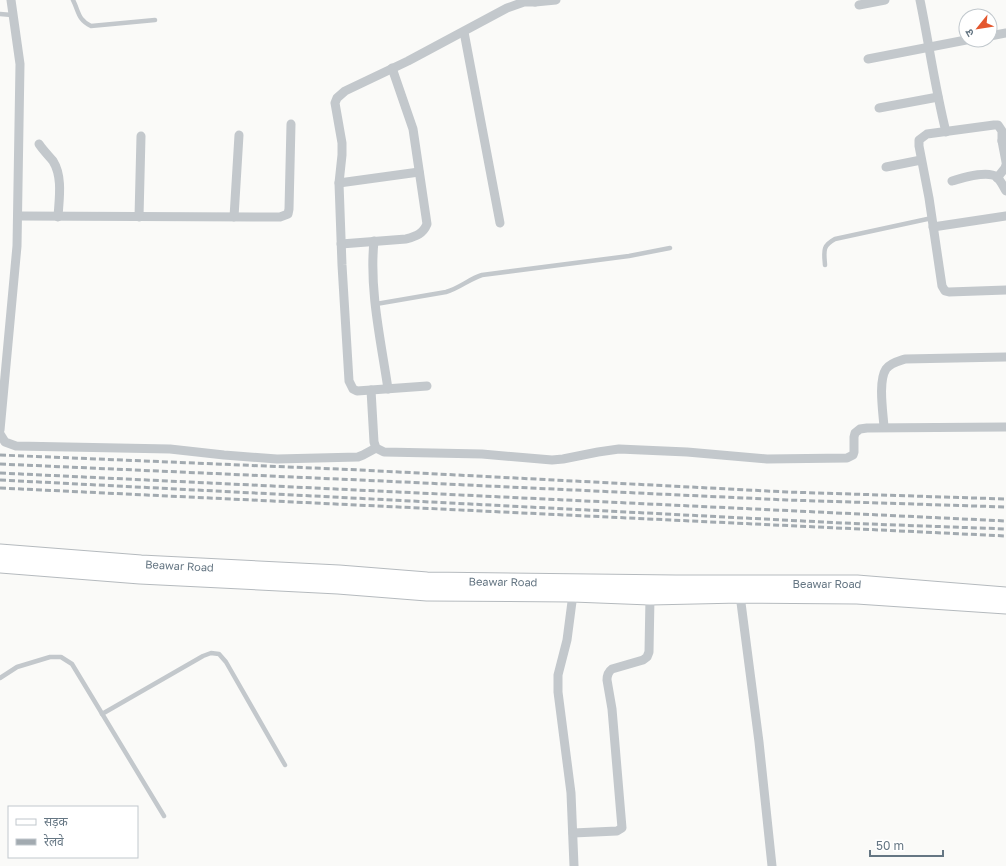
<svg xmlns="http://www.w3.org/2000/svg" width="1006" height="866" font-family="'Golos Text','Noto Sans Devanagari',sans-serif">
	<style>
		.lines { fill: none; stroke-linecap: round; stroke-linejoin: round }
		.primary-casing { stroke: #b5babe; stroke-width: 17 }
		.lane { stroke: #c3c8cc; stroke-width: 4.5 }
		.street { stroke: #c3c8cc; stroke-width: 9 }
		.primary { stroke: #fff; stroke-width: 15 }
		.rail { stroke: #a2aab0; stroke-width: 3; stroke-dasharray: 6 3; stroke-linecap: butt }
		.labels { text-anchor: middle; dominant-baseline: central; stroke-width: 4; stroke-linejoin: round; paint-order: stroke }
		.street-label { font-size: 11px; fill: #657683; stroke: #fff }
	</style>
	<rect width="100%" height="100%" fill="#fafaf8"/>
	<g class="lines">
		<g class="primary-casing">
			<g id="primary">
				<path id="s1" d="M 0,552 L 141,563 L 339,573 L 427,580 L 676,583 L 857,583 L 1006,595"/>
				<polyline points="0,565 140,576 338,586 427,593 573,594 650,597 740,595 857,596 1006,606"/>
			</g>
		</g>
		<g class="lane">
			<path d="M 73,0 C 79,12 78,20 91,26 L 155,20"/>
			<polyline points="0,14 12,15"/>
			<path d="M 825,265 C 824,251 822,246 835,239 L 932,218"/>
			<path d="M 376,304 L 446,292 C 460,288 469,279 482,275 L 629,256 L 670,248"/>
			<polyline points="0,678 17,667 50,657 61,657 72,664 164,816"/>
			<polyline points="102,714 203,656 211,653 219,654 226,662 285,765"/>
		</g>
		<g class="street">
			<path d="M 920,0 C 929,44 935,88 946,132"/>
			<polyline points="535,2 556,0"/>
			<polyline points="859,5 885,0"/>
			<polyline points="464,32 500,223"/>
			<polyline points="990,36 1006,33"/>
			<polyline points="868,59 966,40"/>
			<polyline points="879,108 938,97"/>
			<polyline points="1006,140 1002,141 1006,162"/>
			<polyline points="1002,141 1002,131 998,125 994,125 927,134 919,140 919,146 929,198 942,286 945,291 949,292 1006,290"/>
			<path d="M 39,144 C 43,150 48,155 53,161 C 63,177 59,199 58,217"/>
			<polyline points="886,167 921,160"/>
			<polyline points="997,178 1005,168 1006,165"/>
			<path d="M 952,181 C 963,178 987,170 997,177 C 1001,181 1003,186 1006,191"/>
			<polyline points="339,183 419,172"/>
			<polyline points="18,216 280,217 288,214 289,209 291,124"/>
			<polyline points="139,217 141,136"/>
			<polyline points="234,217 239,135"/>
			<polyline points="933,227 1006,216"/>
			<path d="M 374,241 C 369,290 381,341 388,389"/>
			<path d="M 341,244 L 406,239 C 416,236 423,234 427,224 L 413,129 L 392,68"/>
			<polyline points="427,386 357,391 353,389 349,381 342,265 339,183 342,155 342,143 335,103 337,98 345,91 408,61 507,8 524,2 535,2 535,0"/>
			<polyline points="371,390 374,442 376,448 384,452 482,454 552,460 563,459 598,452 619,449 687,452 767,459 847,458 853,455 854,452 854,437 855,433 860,429 867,428 1006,427"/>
			<path d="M 884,427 C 883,412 878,381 886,369 C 890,363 899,361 905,359 L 1006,357"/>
			<polyline points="0,430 17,246 20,64 11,0"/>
			<polyline points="0,434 5,442 16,446 170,449 224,455 277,459 358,457 363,455 376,448"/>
			<polyline points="573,594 567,640 558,675 558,692 571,793 574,866"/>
			<polyline points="740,595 759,742 772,866"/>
			<path d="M 573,833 L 617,831 L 622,828 L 612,709 L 607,680 C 607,675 608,672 612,669 L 643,660 L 647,657 L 649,652 L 650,597"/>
		</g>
		<use href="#primary" class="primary"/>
		<g class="rail">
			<polyline points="0,455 360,470 787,492 1006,499"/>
			<polyline points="0,464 360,480 787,500 1006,507"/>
			<polyline points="0,473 1006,521"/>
			<polyline points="0,480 842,523 1006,529"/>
			<polyline points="0,488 1006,536"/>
		</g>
	</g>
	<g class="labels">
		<g class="street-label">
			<text stroke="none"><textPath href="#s1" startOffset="180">Beawar Road</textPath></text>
			<text stroke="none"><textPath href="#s1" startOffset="504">Beawar Road</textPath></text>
			<text stroke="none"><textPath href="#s1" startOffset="828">Beawar Road</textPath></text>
		</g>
	</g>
	<rect x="8" y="806" width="130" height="52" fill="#ffffff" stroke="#c1c8cd"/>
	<rect x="16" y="819" width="20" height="6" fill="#ffffff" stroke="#c1c8cd"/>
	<text x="44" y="826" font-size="12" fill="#657683">सड़क</text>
	<rect x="16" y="839" width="20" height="6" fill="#a2aab0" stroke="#c1c8cd"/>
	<text x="44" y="846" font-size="12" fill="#657683">रेलवे</text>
	<g transform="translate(978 28) rotate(240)"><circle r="19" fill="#ffffff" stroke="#c1c8cd"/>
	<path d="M0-3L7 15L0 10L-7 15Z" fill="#e4572e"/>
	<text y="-6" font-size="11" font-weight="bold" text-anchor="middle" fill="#657683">उ</text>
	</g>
	<path d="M870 850v6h73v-6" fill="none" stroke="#657683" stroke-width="2"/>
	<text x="876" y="850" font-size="12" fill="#657683" stroke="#ffffff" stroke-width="3" paint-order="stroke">50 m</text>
</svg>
